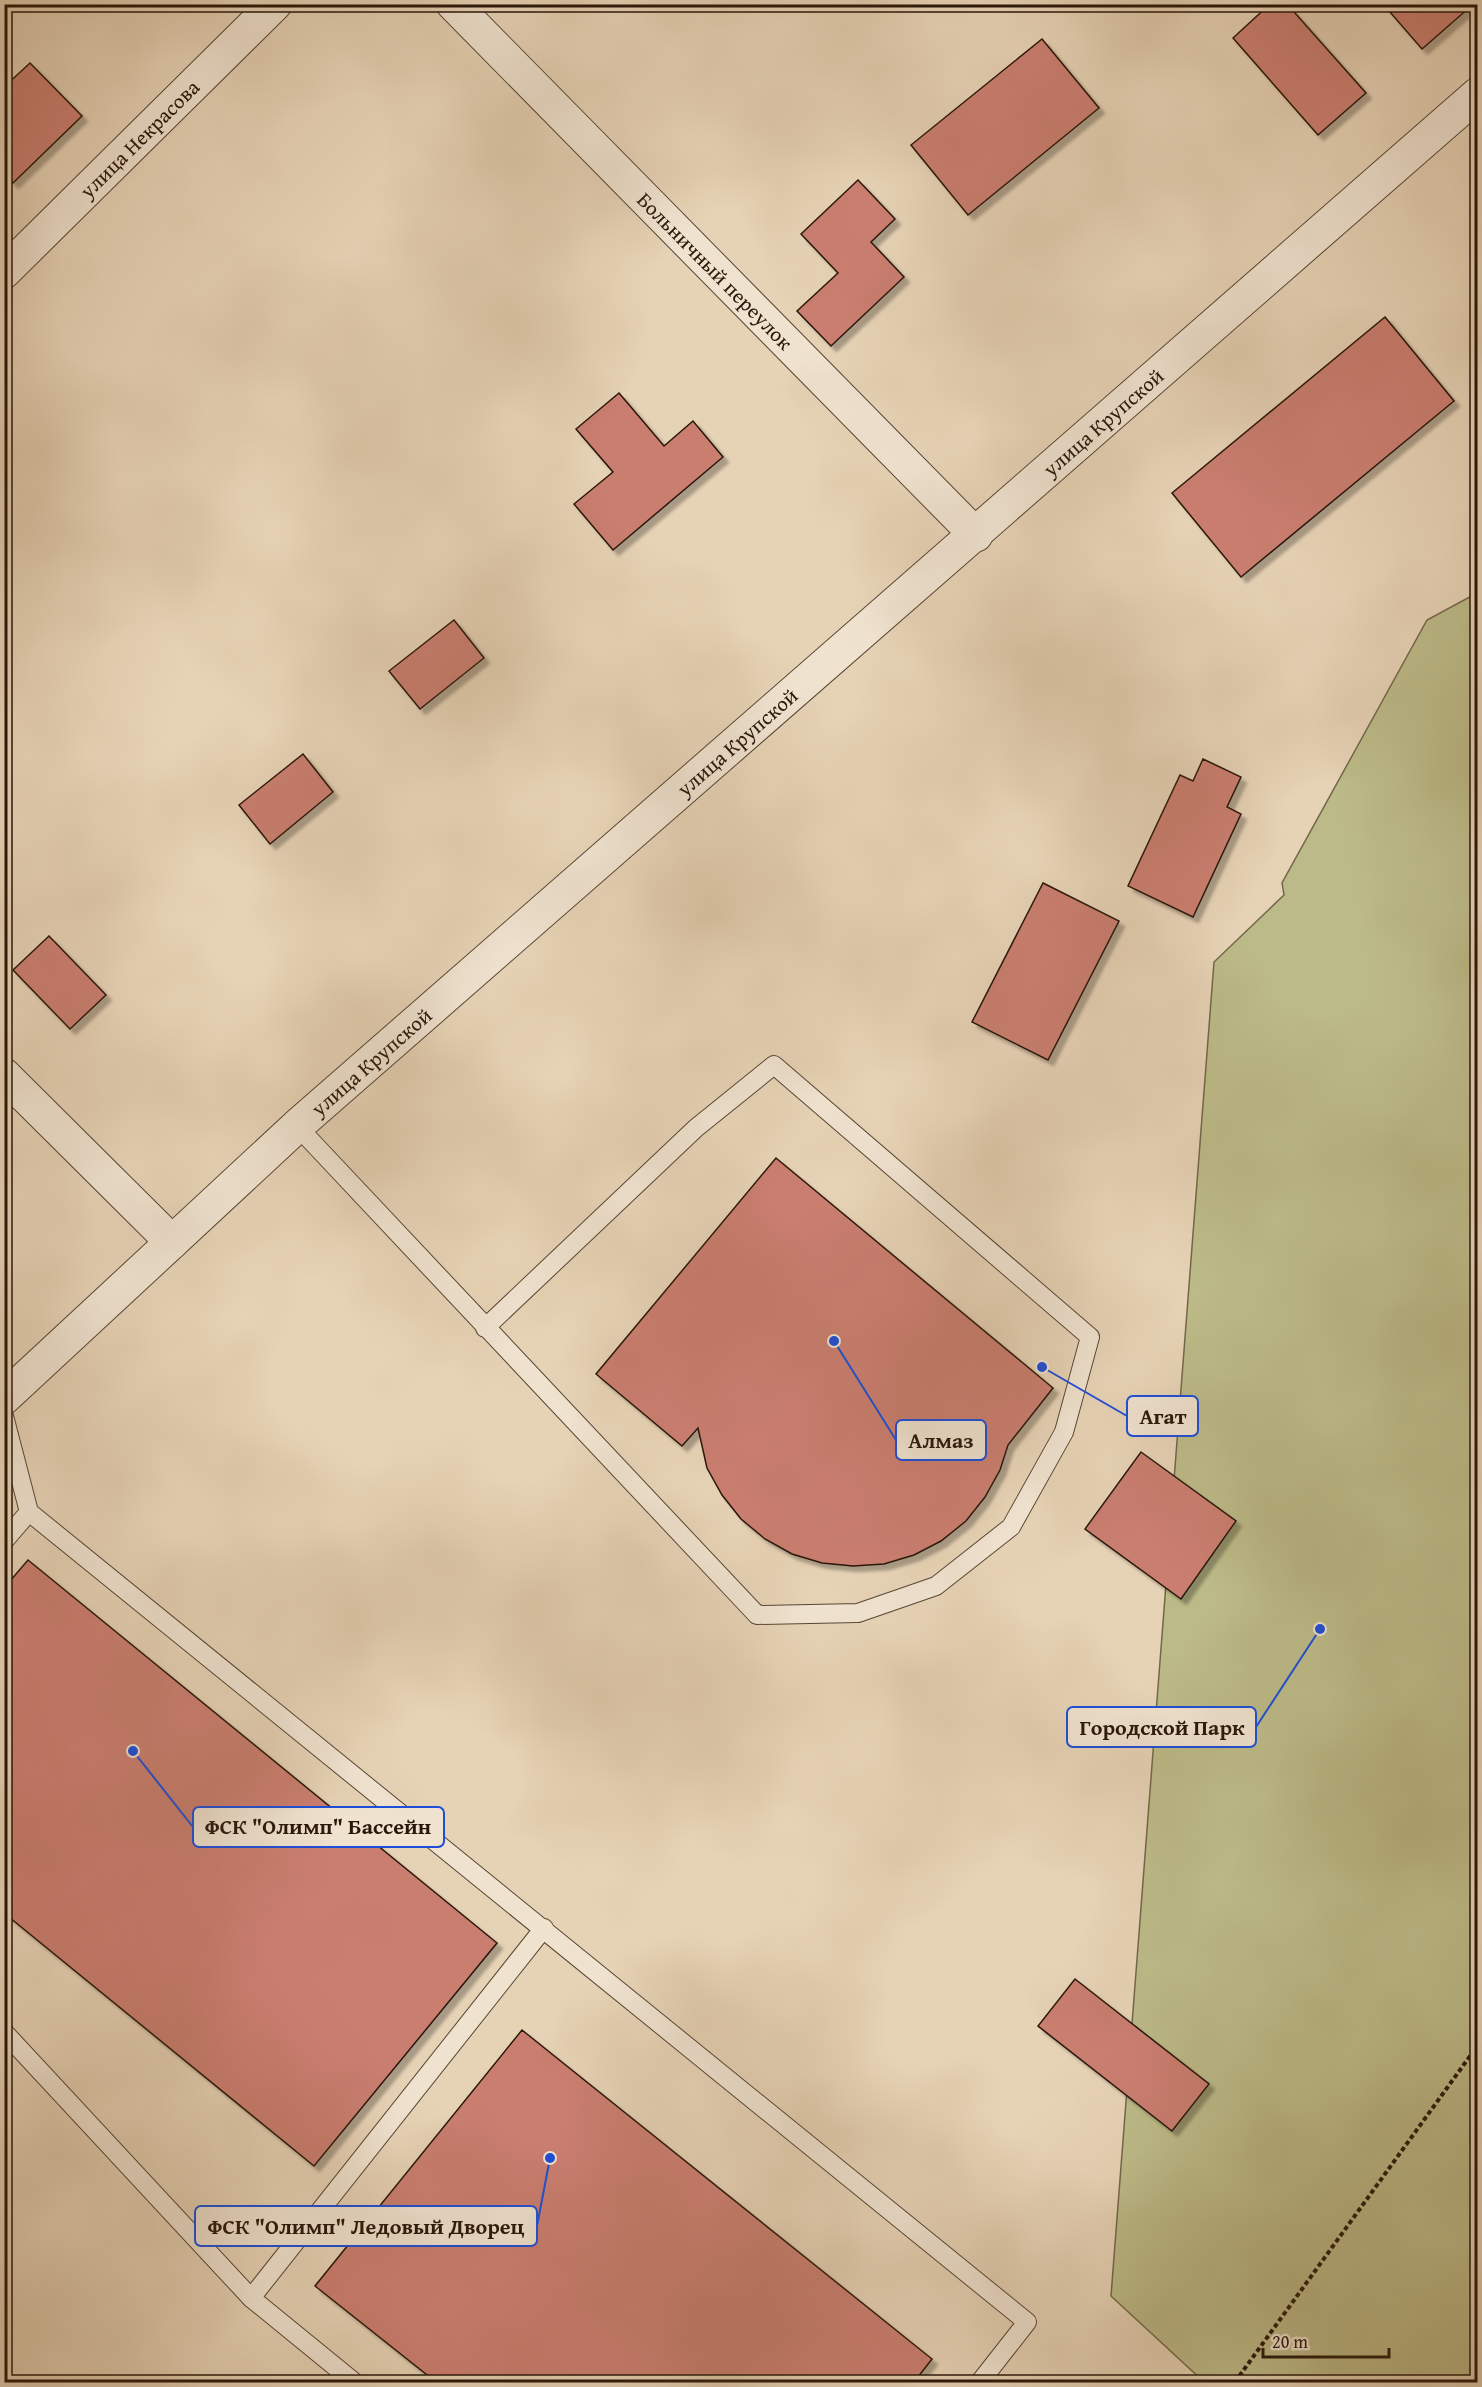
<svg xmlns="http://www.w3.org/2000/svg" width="1482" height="2387" font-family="'Gentium Book Plus',serif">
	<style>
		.green { fill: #bcba88; stroke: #726849; stroke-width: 1.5 }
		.building { fill: #ca7e6f; stroke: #29170a; stroke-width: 1.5; filter: url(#shadow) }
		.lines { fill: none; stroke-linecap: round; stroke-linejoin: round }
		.service-casing { stroke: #584635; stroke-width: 20 }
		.minor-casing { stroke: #584635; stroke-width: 35 }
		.tertiary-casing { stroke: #584635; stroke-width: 35 }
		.path { stroke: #29170a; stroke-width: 4; stroke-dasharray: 4.5 3; stroke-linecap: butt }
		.service { stroke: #efe2cf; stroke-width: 18 }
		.minor { stroke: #efe2cf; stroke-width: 33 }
		.tertiary { stroke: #efe2cf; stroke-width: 33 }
		.labels { text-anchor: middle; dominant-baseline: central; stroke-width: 5; stroke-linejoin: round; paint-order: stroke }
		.street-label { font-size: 21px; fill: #29170a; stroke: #efe2cf }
		.leader { fill: none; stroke: #1d4ed8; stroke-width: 2 }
		.callout-dot { fill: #1d4ed8; stroke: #efe2cf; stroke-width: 2 }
		.callout { fill: #efe2cf; stroke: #1d4ed8; stroke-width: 2 }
		.callout-label { font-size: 22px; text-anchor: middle; font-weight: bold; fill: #29170a }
	</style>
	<defs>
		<filter id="shadow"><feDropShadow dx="5.5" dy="5.5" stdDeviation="1.5" flood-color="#0004"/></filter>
	</defs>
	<rect width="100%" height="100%" fill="#e6d2b5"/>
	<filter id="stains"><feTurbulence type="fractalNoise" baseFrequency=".00333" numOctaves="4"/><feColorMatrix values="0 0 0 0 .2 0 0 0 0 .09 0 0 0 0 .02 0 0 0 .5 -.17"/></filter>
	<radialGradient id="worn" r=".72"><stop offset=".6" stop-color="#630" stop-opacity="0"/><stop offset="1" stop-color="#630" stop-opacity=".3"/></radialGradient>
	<polygon class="green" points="1477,593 1477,2382 1204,2382 1111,2296 1214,962 1284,895 1282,883 1427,620"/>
	<g class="building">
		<polygon points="1270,4 1287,4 1366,93 1318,135 1233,38"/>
		<polygon points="1383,4 1467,4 1470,7 1422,49"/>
		<polygon points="1042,39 1099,108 968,215 911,145"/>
		<polygon points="30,63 82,116 13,183 4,174 4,87"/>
		<polygon points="858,180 895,219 871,242 904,277 831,346 797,311 838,273 801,234"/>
		<polygon points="1385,317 1454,401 1241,577 1172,493"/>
		<polygon points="619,393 664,446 693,421 723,457 613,550 574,504 613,472 576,429"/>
		<polygon points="454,620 484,658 420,709 389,671"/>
		<polygon points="303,754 333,792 270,844 239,805"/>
		<polygon points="1203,759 1241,777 1227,807 1241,814 1193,917 1128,886 1180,775 1193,781"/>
		<polygon points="1043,883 1119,921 1048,1060 972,1022"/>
		<polygon points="49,936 106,995 70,1029 13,970"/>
		<polygon points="776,1158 1053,1388 1008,1445 1000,1470 985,1497 966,1521 941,1541 914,1555 884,1564 853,1566 822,1563 792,1554 765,1539 741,1519 722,1495 707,1468 698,1428 682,1446 596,1374"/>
		<polygon points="1141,1452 1236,1521 1181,1599 1085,1529"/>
		<polygon points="28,1560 497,1943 314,2166 4,1913 4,1588"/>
		<polygon points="1075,1979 1209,2084 1172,2131 1038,2026"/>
		<polygon points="522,2030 932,2359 914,2382 436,2382 315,2286"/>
	</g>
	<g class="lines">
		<g class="service-casing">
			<g id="service">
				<polyline points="297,1126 757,1615 858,1613 936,1586 1011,1527 1064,1432 1090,1337 774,1065 696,1128 485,1328"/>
				<polyline points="4,1416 29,1512 1027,2322 980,2382"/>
				<polyline points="4,1541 29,1512"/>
				<polyline points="4,2032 251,2298 354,2382"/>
				<polyline points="251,2298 544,1928"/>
			</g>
		</g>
		<g class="minor-casing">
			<g id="minor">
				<path id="s1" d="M 453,4 L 976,535"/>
				<path id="s2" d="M 4,272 L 275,4"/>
				<polyline points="4,1075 172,1242"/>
			</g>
		</g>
		<g class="tertiary-casing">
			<g id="tertiary">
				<path id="s3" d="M 4,1398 L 297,1126 L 1478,94"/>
			</g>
		</g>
		<polyline class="path" points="1235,2382 1478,2045"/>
		<use href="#service" class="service"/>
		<use href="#minor" class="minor"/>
		<use href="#tertiary" class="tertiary"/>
	</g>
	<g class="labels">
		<g class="street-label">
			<text stroke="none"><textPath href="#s2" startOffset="190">улица Некрасова</textPath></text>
			<text stroke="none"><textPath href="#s1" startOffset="374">Больничный переулок</textPath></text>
			<text stroke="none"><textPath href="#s3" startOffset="1470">улица Крупской</textPath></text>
			<text stroke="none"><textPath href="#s3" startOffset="984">улица Крупской</textPath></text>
			<text stroke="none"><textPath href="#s3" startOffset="498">улица Крупской</textPath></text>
		</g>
	</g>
	<path class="leader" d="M1042 1367L1127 1416M834 1341L896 1440M1320 1629L1256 1727M133 1751L193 1827M550 2158L537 2226"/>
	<g class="callout-dot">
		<circle cx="1042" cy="1367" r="6"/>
		<circle cx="834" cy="1341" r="6"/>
		<circle cx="1320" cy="1629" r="6"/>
		<circle cx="133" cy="1751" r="6"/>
		<circle cx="550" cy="2158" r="6"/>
	</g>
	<g class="callout">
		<rect x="1127" y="1396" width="71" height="40" rx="6"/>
		<rect x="896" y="1420" width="90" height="40" rx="6"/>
		<rect x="1067" y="1707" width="189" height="40" rx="6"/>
		<rect x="193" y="1807" width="251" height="40" rx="6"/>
		<rect x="195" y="2206" width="342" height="40" rx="6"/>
	</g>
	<g class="callout-label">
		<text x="1163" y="1424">Агат</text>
		<text x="941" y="1448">Алмаз</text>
		<text x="1162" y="1735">Городской Парк</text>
		<text x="318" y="1834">ФСК "Олимп" Бассейн</text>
		<text x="366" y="2234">ФСК "Олимп" Ледовый Дворец</text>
	</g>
	<rect width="1482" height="2387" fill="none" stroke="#e6d2b5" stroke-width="24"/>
	<rect x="6" y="6" width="1470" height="2375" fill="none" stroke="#29170a" stroke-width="3"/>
	<rect x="12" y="12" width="1458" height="2363" fill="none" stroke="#29170a" stroke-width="1.5"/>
	<path d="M1263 2348v9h126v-9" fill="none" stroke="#29170a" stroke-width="3"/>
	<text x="1272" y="2348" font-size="18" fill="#29170a" stroke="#efe2cf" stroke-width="4.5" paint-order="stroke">20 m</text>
	<rect width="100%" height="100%" filter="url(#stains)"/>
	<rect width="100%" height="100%" fill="url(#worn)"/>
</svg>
